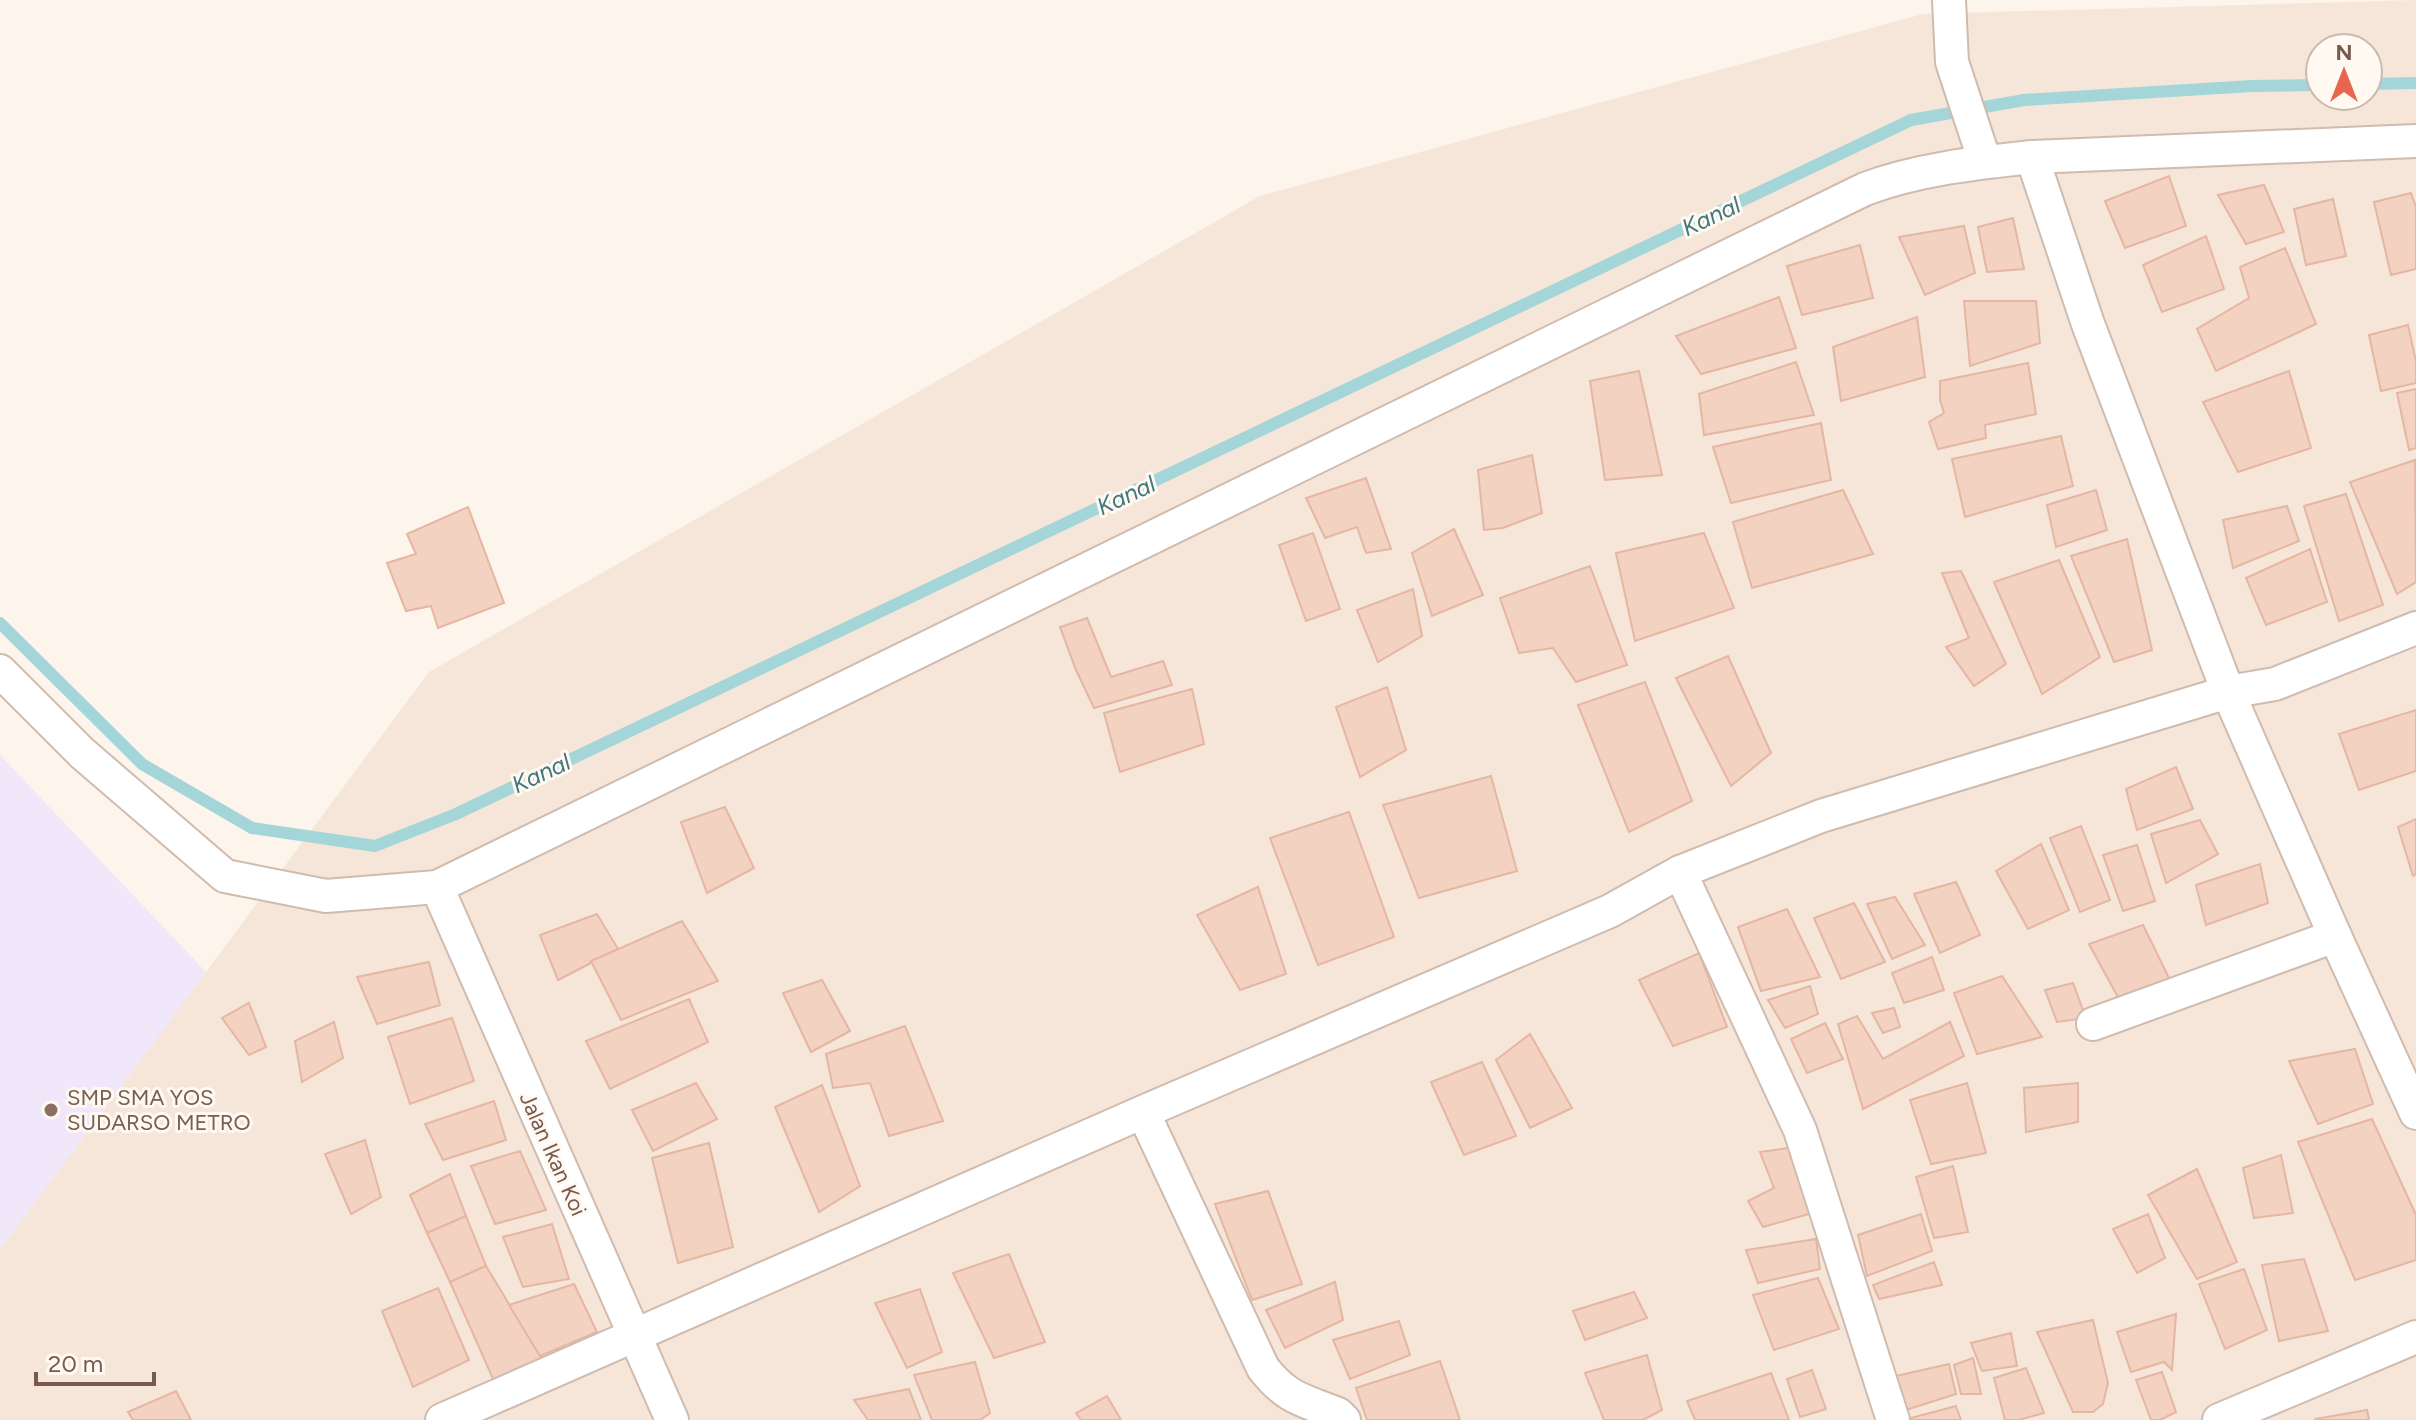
<svg xmlns="http://www.w3.org/2000/svg" width="2416" height="1420" font-family="Figtree,sans-serif">
	<style>
		.residential { fill: #f5e6d9; fill-rule: evenodd }
		.education { fill: #f1e7fa }
		.lines { fill: none; stroke-linecap: round; stroke-linejoin: round }
		.stream { stroke: #a4d5d9; stroke-width: 12 }
		.building { fill: #f3d2c2; stroke: #e5b6a2; stroke-width: 2 }
		.street-casing { stroke: #d0bbaf; stroke-width: 36 }
		.street { stroke: #fff; stroke-width: 32 }
		.education-dot { fill: #8d6e63; stroke: #fff9f2; stroke-width: 3 }
		.labels { text-anchor: middle; dominant-baseline: central; stroke-width: 6; stroke-linejoin: round; paint-order: stroke }
		.education-label { font-size: 22px; fill: #785e54; stroke: #fff9f2; text-anchor: start }
		.street-label { font-size: 22px; fill: #79594d; stroke: #fff9f2 }
		.water-label { font-size: 24px; font-style: italic; fill: #40787e; stroke: #fff9f2 }
	</style>
	<rect width="100%" height="100%" fill="#fdf4eb"/>
	<path class="residential" d="M 2416,0 L 2416,1420 L 0,1420 L 0,1249 L 429,672 L 1260,196 L 1923,14 ZM 2320,48 L 2368,48 L 2368,96 L 2320,96 Z"/>
	<polygon class="education" points="0,755 206,972 0,1249"/>
	<g class="lines">
		<g class="stream">
			<polyline points="2368,84 2416,83"/>
			<polyline points="0,623 142,764 252,828 375,846 456,814 1911,120 2024,100 2252,86 2320,85"/>
		</g>
	</g>
	<g class="building">
		<polygon points="2169,176 2186,226 2125,248 2105,201"/>
		<polygon points="2264,185 2284,232 2246,244 2218,195"/>
		<polygon points="2411,193 2416,207 2416,269 2391,275 2374,202"/>
		<polygon points="2333,199 2346,256 2306,265 2294,209"/>
		<polygon points="2013,218 2024,269 1987,272 1978,227"/>
		<polygon points="1964,226 1975,273 1925,295 1899,237"/>
		<polygon points="2206,236 2224,289 2162,312 2143,265"/>
		<polygon points="1860,245 1873,298 1802,315 1787,266"/>
		<polygon points="2285,248 2316,324 2216,371 2197,329 2249,298 2240,267"/>
		<polygon points="1779,297 1796,348 1701,374 1676,336"/>
		<polygon points="1964,301 2036,301 2040,343 1970,366"/>
		<polygon points="1917,317 1925,377 1841,401 1833,347"/>
		<polygon points="2408,325 2416,361 2416,383 2381,391 2369,335"/>
		<polygon points="1796,362 1814,415 1704,435 1699,394"/>
		<polygon points="2028,363 2036,414 1985,425 1986,438 1938,449 1929,422 1944,413 1940,400 1940,381"/>
		<polygon points="1639,371 1662,475 1605,480 1590,381"/>
		<polygon points="2289,371 2311,448 2238,472 2203,402"/>
		<polygon points="2416,389 2416,448 2409,450 2397,393"/>
		<polygon points="1821,423 1831,480 1731,503 1713,447"/>
		<polygon points="2061,436 2073,486 1965,517 1952,459"/>
		<polygon points="1532,455 1542,513 1503,528 1484,530 1478,470"/>
		<polygon points="2415,460 2416,582 2397,594 2350,482"/>
		<polygon points="1366,478 1391,549 1366,553 1357,527 1325,538 1306,498"/>
		<polygon points="1843,490 1873,554 1752,588 1733,522"/>
		<polygon points="2096,490 2107,530 2056,547 2047,505"/>
		<polygon points="2346,494 2383,605 2339,621 2304,506"/>
		<polygon points="2287,506 2299,541 2233,568 2223,520"/>
		<polygon points="468,507 504,603 438,628 431,606 406,611 387,563 416,554 407,534"/>
		<polygon points="1454,529 1483,595 1432,616 1412,553"/>
		<polygon points="1313,533 1340,609 1306,621 1279,545"/>
		<polygon points="1704,533 1734,608 1635,641 1616,553"/>
		<polygon points="2127,539 2152,650 2114,662 2071,556"/>
		<polygon points="2310,549 2327,602 2266,625 2246,578"/>
		<polygon points="2059,560 2100,657 2042,694 1994,582"/>
		<polygon points="1590,566 1627,665 1576,682 1553,648 1519,653 1500,598"/>
		<polygon points="1961,571 2006,664 1974,686 1946,647 1969,638 1942,573"/>
		<polygon points="1413,589 1422,636 1378,662 1357,610"/>
		<polygon points="1087,618 1111,677 1163,661 1172,685 1094,708 1076,670 1060,627"/>
		<polygon points="1728,656 1771,753 1731,786 1676,678"/>
		<polygon points="1645,682 1692,801 1629,832 1578,705"/>
		<polygon points="1387,687 1406,750 1360,777 1336,707"/>
		<polygon points="1192,689 1204,744 1120,772 1104,713"/>
		<polygon points="2416,710 2416,771 2359,790 2339,734"/>
		<polygon points="2176,767 2193,809 2137,830 2126,789"/>
		<polygon points="1491,776 1517,871 1419,898 1383,805"/>
		<polygon points="725,807 754,868 707,893 681,822"/>
		<polygon points="1349,812 1394,937 1318,965 1270,838"/>
		<polygon points="2416,819 2416,874 2413,876 2398,827"/>
		<polygon points="2200,820 2218,854 2166,883 2151,834"/>
		<polygon points="2081,826 2110,900 2080,912 2050,838"/>
		<polygon points="2041,844 2069,910 2028,929 1996,871"/>
		<polygon points="2137,845 2155,901 2123,911 2103,855"/>
		<polygon points="2260,864 2268,903 2206,925 2196,885"/>
		<polygon points="1956,882 1980,935 1940,953 1914,894"/>
		<polygon points="1258,887 1286,974 1240,990 1197,915"/>
		<polygon points="1895,897 1925,945 1892,959 1867,904"/>
		<polygon points="1854,903 1885,962 1841,979 1814,918"/>
		<polygon points="1787,909 1820,977 1761,991 1738,927"/>
		<polygon points="597,914 618,949 558,980 540,935"/>
		<polygon points="682,921 718,981 621,1020 591,961"/>
		<polygon points="2143,925 2170,980 2120,1001 2089,944"/>
		<polygon points="1699,953 1727,1027 1673,1046 1639,980"/>
		<polygon points="1932,957 1944,990 1904,1003 1892,973"/>
		<polygon points="429,962 440,1005 377,1024 357,977"/>
		<polygon points="2002,976 2042,1037 1977,1054 1954,993"/>
		<polygon points="822,980 850,1031 811,1052 783,993"/>
		<polygon points="2073,983 2086,1018 2057,1022 2045,990"/>
		<polygon points="1810,986 1818,1014 1785,1028 1768,1000"/>
		<polygon points="689,999 708,1042 610,1089 586,1041"/>
		<polygon points="249,1003 266,1047 249,1055 222,1018"/>
		<polygon points="1894,1008 1900,1027 1883,1033 1872,1013"/>
		<polygon points="1857,1016 1883,1059 1950,1022 1964,1056 1863,1109 1838,1024"/>
		<polygon points="452,1018 474,1081 410,1104 388,1037"/>
		<polygon points="334,1022 343,1058 302,1082 295,1041"/>
		<polygon points="1825,1023 1843,1059 1807,1073 1791,1039"/>
		<polygon points="905,1026 943,1121 889,1136 870,1083 833,1088 826,1054"/>
		<polygon points="1530,1034 1572,1108 1530,1128 1496,1060"/>
		<polygon points="2355,1049 2373,1104 2318,1124 2289,1061"/>
		<polygon points="1482,1062 1516,1136 1464,1155 1431,1082"/>
		<polygon points="696,1083 717,1119 653,1151 632,1110"/>
		<polygon points="1967,1083 1986,1153 1931,1164 1910,1100"/>
		<polygon points="2078,1083 2078,1122 2026,1132 2024,1088"/>
		<polygon points="822,1085 860,1186 819,1212 775,1107"/>
		<polygon points="494,1101 506,1140 443,1160 425,1124"/>
		<polygon points="2372,1119 2416,1215 2416,1260 2355,1280 2298,1142"/>
		<polygon points="365,1140 381,1197 351,1214 325,1154"/>
		<polygon points="709,1143 733,1247 678,1263 652,1158"/>
		<polygon points="1795,1147 1816,1212 1763,1227 1748,1201 1774,1188 1760,1152"/>
		<polygon points="520,1151 546,1210 495,1224 471,1166"/>
		<polygon points="2281,1155 2293,1213 2254,1218 2243,1168"/>
		<polygon points="1953,1166 1968,1232 1934,1238 1916,1177"/>
		<polygon points="2197,1169 2237,1262 2197,1279 2148,1195"/>
		<polygon points="450,1174 466,1216 427,1233 410,1195"/>
		<polygon points="1268,1191 1302,1284 1252,1300 1215,1204"/>
		<polygon points="1921,1214 1932,1251 1867,1276 1858,1235"/>
		<polygon points="2148,1214 2165,1258 2137,1273 2113,1229"/>
		<polygon points="466,1216 486,1266 450,1282 427,1233"/>
		<polygon points="552,1224 569,1279 523,1287 503,1237"/>
		<polygon points="1816,1239 1820,1269 1758,1283 1746,1250"/>
		<polygon points="1009,1254 1045,1342 994,1358 953,1273"/>
		<polygon points="2304,1259 2328,1331 2279,1341 2262,1265"/>
		<polygon points="1934,1262 1942,1285 1879,1299 1873,1285"/>
		<polygon points="486,1266 544,1362 494,1381 450,1282"/>
		<polygon points="2244,1269 2267,1330 2225,1349 2199,1284"/>
		<polygon points="1818,1278 1839,1329 1774,1350 1753,1295"/>
		<polygon points="1335,1282 1343,1320 1285,1348 1266,1310"/>
		<polygon points="574,1284 597,1332 540,1356 509,1305"/>
		<polygon points="438,1288 469,1360 413,1387 382,1311"/>
		<polygon points="920,1289 942,1352 907,1368 875,1303"/>
		<polygon points="1634,1292 1647,1318 1585,1340 1573,1311"/>
		<polygon points="2176,1314 2172,1370 2164,1362 2131,1372 2117,1332"/>
		<polygon points="2093,1320 2108,1383 2103,1404 2093,1412 2073,1412 2037,1332"/>
		<polygon points="1399,1321 1410,1355 1350,1379 1333,1340"/>
		<polygon points="2011,1333 2017,1366 1982,1371 1971,1343"/>
		<polygon points="1647,1355 1662,1410 1643,1420 1604,1420 1585,1373"/>
		<polygon points="1973,1358 1981,1394 1961,1394 1954,1365"/>
		<polygon points="1440,1361 1460,1420 1367,1420 1356,1388"/>
		<polygon points="975,1362 990,1413 980,1420 932,1420 914,1375"/>
		<polygon points="1949,1364 1956,1394 1906,1410 1896,1376"/>
		<polygon points="2026,1368 2044,1413 2018,1420 2005,1420 1994,1378"/>
		<polygon points="1812,1370 1826,1409 1800,1417 1787,1379"/>
		<polygon points="2162,1372 2176,1412 2160,1420 2151,1420 2136,1380"/>
		<polygon points="1771,1373 1789,1420 1695,1420 1687,1401"/>
		<polygon points="909,1389 921,1420 868,1420 854,1400"/>
		<polygon points="176,1391 191,1420 133,1420 128,1412"/>
		<polygon points="1107,1396 1121,1420 1081,1420 1076,1413"/>
		<polygon points="1956,1406 1961,1420 1911,1420 1911,1418"/>
		<polygon points="2367,1410 2369,1420 2315,1420 2315,1419"/>
	</g>
	<g class="lines">
		<g class="street-casing">
			<g id="street">
				<polyline points="1949,0 1952,62 1985,162"/>
				<polyline points="2416,141 2032,157 2088,324 2228,692 2335,936 2416,1113"/>
				<path d="M 0,671 L 82,753 L 225,876 L 326,896 L 437,887 L 1865,189 C 1918,169 1976,163 2032,157"/>
				<polyline points="1680,872 1800,1130 1893,1420"/>
				<polyline points="437,887 672,1420"/>
				<polyline points="2093,1024 2335,936"/>
				<path d="M 1143,1112 L 1263,1368 C 1287,1399 1303,1400 1338,1414 L 1344,1420"/>
				<polyline points="442,1420 1143,1112 1610,911 1680,872 1821,816 2228,692 2275,684 2416,628"/>
				<polyline points="2219,1420 2416,1337"/>
			</g>
		</g>
		<use href="#street" class="street"/>
	</g>
	<circle class="education-dot" cx="51" cy="1110" r="8"/>
	<g class="labels">
		<g class="education-label">
			<text x="67" y="1097">SMP SMA YOS<tspan x="67" dy="25">SUDARSO METRO</tspan></text>
		</g>
		<g class="street-label">
			<text transform="translate(553 1154) rotate(66)">Jalan Ikan Koi</text>
		</g>
		<g class="water-label">
			<text transform="translate(1711 216) rotate(-25)">Kanal</text>
			<text transform="translate(1126 495) rotate(-25)">Kanal</text>
			<text transform="translate(541 773) rotate(-25)">Kanal</text>
		</g>
	</g>
	<g transform="translate(2344 72)"><circle r="38" fill="#fff9f2" stroke="#c9b9b0" stroke-width="2"/>
	<path d="M0-6L14 30L0 20L-14 30Z" fill="#e66650"/>
	<text y="-12" font-size="22" font-weight="bold" text-anchor="middle" fill="#79594d">N</text>
	</g>
	<path d="M36 1372v12h118v-12" fill="none" stroke="#79594d" stroke-width="4"/>
	<text x="48" y="1372" font-size="24" fill="#79594d" stroke="#fff9f2" stroke-width="6" paint-order="stroke">20 m</text>
</svg>
